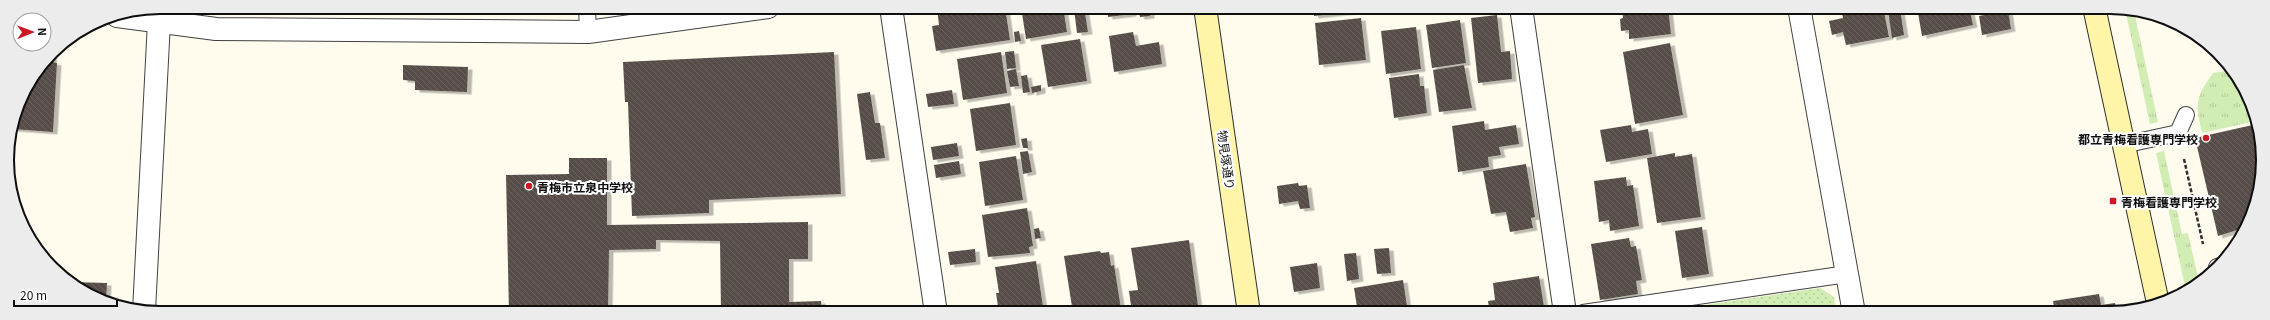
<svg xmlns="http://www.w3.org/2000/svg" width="2270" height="320" font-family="Georgia,'Noto Sans JP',serif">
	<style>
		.grass { fill: url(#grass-tufts) }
		.park { fill: url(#park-dots) }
		.building { fill: url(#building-back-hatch); filter: url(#shadow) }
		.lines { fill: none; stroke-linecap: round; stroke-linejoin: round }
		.lane-casing { stroke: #414141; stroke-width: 18 }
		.street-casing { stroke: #414141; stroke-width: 24 }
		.secondary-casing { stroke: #303030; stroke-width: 24 }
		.path { stroke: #303030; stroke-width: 2.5; stroke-dasharray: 4 2; stroke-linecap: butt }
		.lane { stroke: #fff; stroke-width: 16 }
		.street { stroke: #fff; stroke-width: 22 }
		.secondary { stroke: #fff5a9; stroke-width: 22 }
		.poi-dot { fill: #cb1823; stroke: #fff; stroke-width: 1.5 }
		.labels { text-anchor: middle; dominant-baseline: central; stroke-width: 4; stroke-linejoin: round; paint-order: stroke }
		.poi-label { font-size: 12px; font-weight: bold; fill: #0e0e0e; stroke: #fff; text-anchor: start }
		.street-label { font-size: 12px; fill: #0e0e0e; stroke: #fff }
		.rim { fill: none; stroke: #0e0e0e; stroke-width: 2 }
	</style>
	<defs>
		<pattern id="grass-tufts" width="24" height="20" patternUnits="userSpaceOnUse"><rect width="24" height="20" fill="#d2edb4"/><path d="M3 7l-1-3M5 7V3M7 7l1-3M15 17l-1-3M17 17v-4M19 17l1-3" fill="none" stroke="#b3ca9a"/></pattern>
		<pattern id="park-dots" width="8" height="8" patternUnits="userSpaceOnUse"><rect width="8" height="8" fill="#d2edb4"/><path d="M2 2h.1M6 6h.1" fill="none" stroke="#b3ca9a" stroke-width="1.8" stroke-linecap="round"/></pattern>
		<pattern id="building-back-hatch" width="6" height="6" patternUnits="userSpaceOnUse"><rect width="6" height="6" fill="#574e49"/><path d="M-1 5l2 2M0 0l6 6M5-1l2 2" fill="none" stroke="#6a635f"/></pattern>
		<filter id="shadow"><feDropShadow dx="4.5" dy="2.5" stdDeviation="0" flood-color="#0004"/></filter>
	</defs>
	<rect width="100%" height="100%" fill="#fffcee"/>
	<g class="grass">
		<polygon points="175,7 297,7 297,13 219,13"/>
		<polygon points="364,7 510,7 510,11 364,10"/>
		<polygon points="2125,9 2134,11 2158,122 2150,124"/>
		<path d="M 2231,70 L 2255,111 L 2256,121 L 2202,133 C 2195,104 2195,98 2213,73 Z"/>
		<polygon points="2164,151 2182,234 2188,233 2199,282 2186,291 2156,153"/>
	</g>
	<polygon class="park" points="1820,288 1834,297 1837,313 1650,313"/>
	<g class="building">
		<polygon points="940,7 1005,7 1010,40 936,51 932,26 939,25 937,8"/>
		<polygon points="1010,7 1020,7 1021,10 1011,12"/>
		<polygon points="1021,7 1063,7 1067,32 1026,39"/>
		<polygon points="1084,7 1088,32 1077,33 1074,9"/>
		<polygon points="1107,7 1132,7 1132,14 1108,17"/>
		<polygon points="1313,7 1359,7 1360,11 1314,16"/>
		<polygon points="1469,7 1484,7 1484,8 1469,10"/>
		<polygon points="1622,7 1668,7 1671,34 1629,39 1629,30 1621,31 1620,19 1623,18"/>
		<polygon points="1841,7 1883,7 1889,37 1846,45 1843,32 1832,35 1829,21 1843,18"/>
		<polygon points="1914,7 1969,7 1973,25 1922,36 1918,13 1915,14"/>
		<polygon points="1900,9 1904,35 1892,38 1888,11"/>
		<polygon points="1150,10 1150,16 1140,17 1139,12"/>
		<polygon points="2008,10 2011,29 1982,35 1979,16"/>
		<polygon points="1497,15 1501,52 1510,51 1512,79 1478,83 1471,18"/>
		<polygon points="1361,18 1366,60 1319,65 1315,23"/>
		<polygon points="1460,20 1466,63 1432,68 1426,25"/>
		<polygon points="1416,27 1421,69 1386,74 1381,31"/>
		<polygon points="1019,31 1021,41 1015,42 1014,32"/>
		<polygon points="1133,32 1136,46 1159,42 1162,64 1114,72 1109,36"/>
		<polygon points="1080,39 1087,81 1048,87 1041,45"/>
		<polygon points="1670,43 1683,115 1635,124 1623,52"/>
		<polygon points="53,51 52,62 57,63 53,132 13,129 23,93"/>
		<polygon points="1014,51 1016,68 1007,69 1005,52"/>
		<polygon points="834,52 841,194 709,200 709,213 632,216 628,102 625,102 623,62"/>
		<polygon points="1001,52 1007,93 963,100 957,59"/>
		<polygon points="403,65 468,67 467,92 415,90 415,81 403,80"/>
		<polygon points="1464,65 1472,108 1439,112 1433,70"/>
		<polygon points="1016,69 1019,86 1010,87 1007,71"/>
		<polygon points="1419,74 1420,86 1424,86 1427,113 1394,118 1389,78"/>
		<polygon points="1027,75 1030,92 1023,93 1021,76"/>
		<polygon points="1041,85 1041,91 1032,93 1031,87"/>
		<polygon points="952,90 954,104 928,107 926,94"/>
		<polygon points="870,92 875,123 880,123 885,158 866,160 857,94"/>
		<polygon points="1010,103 1016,145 976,151 970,109"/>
		<polygon points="1484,121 1485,130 1516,125 1519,144 1499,147 1501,155 1488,157 1489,167 1458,172 1452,126"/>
		<polygon points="2257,124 2263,170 2247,227 2218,236 2195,138"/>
		<polygon points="1631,125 1632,132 1648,129 1652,154 1606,162 1600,130"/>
		<polygon points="1027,138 1028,148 1023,148 1021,139"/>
		<polygon points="957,143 959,156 933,160 931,147"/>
		<polygon points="1028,151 1032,172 1023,174 1020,152"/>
		<polygon points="1675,153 1675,157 1692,154 1701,217 1657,223 1647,158"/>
		<polygon points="1016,156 1023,200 985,206 979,162"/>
		<polygon points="569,158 607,158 607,225 808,222 808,259 789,259 789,302 821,301 822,313 721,313 720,241 656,240 656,249 609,250 608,313 509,313 506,175 569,174"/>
		<polygon points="959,161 961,174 936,178 934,165"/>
		<polygon points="1526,164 1535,217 1531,218 1533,228 1510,232 1506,212 1491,214 1483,171"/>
		<polygon points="1626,177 1627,186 1633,185 1639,226 1610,231 1609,220 1599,222 1594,181"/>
		<polygon points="1298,183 1299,186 1307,185 1310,208 1300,209 1298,201 1279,204 1277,186"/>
		<polygon points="1027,208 1033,246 1029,247 1030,253 988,257 982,215"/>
		<polygon points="1702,227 1709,274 1682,278 1675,231"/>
		<polygon points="1039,228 1041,238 1035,239 1034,229"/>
		<polygon points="1629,238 1631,247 1636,246 1642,280 1636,281 1638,294 1600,300 1591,244"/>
		<polygon points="1189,240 1199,313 1132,313 1129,291 1138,290 1131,248"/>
		<polygon points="1389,248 1391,273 1377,274 1374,249"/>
		<polygon points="975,249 976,262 950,265 948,252"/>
		<polygon points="1100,251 1101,253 1109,252 1111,266 1114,265 1121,309 1095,313 1073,313 1064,256"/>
		<polygon points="1356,253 1359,279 1347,281 1344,254"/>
		<polygon points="1036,261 1044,313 999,313 996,293 999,293 995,267"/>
		<polygon points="1317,263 1320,288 1294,292 1290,267"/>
		<polygon points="1539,276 1545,313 1490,313 1488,301 1495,300 1493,283"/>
		<polygon points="1403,280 1408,313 1358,313 1354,288"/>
		<polygon points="72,282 107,283 106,301 92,297"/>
		<polygon points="2099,294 2101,305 2115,303 2117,313 2055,313 2053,301"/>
		<polygon points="2022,306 2023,313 1994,313 1993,312"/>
	</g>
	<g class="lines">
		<g class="lane-casing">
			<g id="lane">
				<polyline points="587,7 588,32"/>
				<polyline points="2123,145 2178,133 2186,115"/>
				<polyline points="2218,269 2217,267 2220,266"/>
				<polyline points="1583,313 1847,274"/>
			</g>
		</g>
		<g class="street-casing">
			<g id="street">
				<polyline points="891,7 936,313"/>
				<polyline points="1521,7 1565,313"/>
				<polyline points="1799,7 1854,313"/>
				<polyline points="117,16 216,29 588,32 768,7"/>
				<polyline points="144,311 159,22"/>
			</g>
		</g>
		<g class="secondary-casing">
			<g id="secondary">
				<polyline points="1205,7 1249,313"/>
				<polyline points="2094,7 2158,303"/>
			</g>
		</g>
		<polyline class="path" points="2184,159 2203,244"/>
		<use href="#lane" class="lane"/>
		<use href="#street" class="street"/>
		<use href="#secondary" class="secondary"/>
	</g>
	<g class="poi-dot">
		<circle cx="2206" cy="138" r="4"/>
		<circle cx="529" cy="186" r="4"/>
		<rect x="2109" y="197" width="8" height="8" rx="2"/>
	</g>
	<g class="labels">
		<g class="poi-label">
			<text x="2198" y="138" text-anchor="end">都立青梅看護専門学校</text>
			<text x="537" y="186">青梅市立泉中学校</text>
			<text x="2121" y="201">青梅看護専門学校</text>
		</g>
		<g class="street-label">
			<text transform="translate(1227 160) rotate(82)">物見塚通り</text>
		</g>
	</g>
	<path d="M0 0H2270V320H0ZM160 14H2110A146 146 0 0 1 2256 160V160A146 146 0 0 1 2110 306H160A146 146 0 0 1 14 160V160A146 146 0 0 1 160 14Z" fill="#ececec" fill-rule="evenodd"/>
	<path class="rim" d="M160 14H2110A146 146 0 0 1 2256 160V160A146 146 0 0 1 2110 306H160A146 146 0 0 1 14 160V160A146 146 0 0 1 160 14Z"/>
	<g transform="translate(32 32) rotate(89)"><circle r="19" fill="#ffffff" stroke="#9f9f9f"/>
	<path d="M0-3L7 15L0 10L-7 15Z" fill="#cb1823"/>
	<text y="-6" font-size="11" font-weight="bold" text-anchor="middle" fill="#0e0e0e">N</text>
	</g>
	<path d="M14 300v6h103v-6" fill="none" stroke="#0e0e0e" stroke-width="2"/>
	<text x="20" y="300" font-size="12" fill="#0e0e0e" stroke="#ffffff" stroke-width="3" paint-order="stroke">20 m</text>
</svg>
